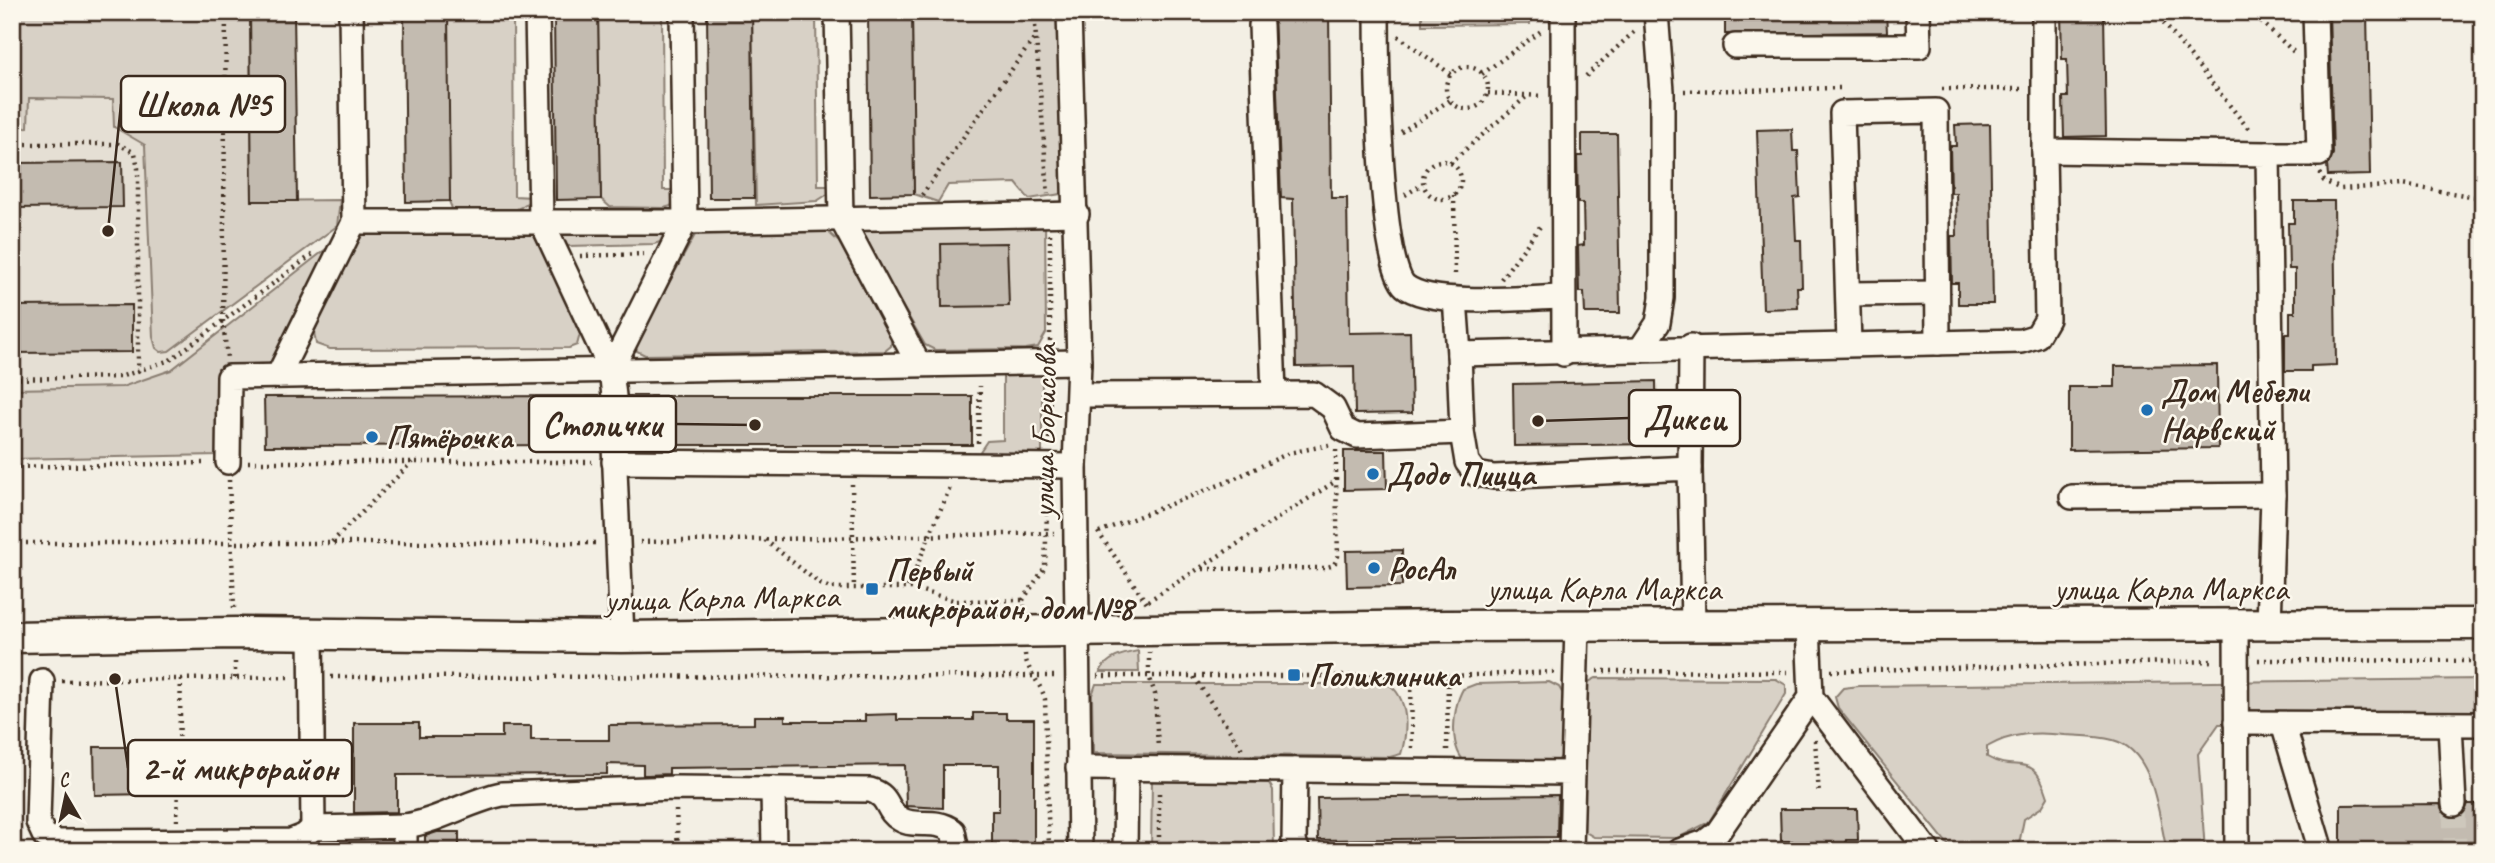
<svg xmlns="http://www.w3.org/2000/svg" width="2495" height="863" font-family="Caveat,sans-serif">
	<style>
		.built { fill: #e5dfd4 }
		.green { fill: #d8d1c6; stroke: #8a7e72; stroke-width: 2 }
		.building { fill: #c3bbb0; stroke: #3b2a1e; stroke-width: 2 }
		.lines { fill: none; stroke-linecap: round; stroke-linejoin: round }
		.minor-tunnel { stroke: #cec8bc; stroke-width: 23; stroke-dasharray: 23 11; stroke-linecap: butt }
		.minor-casing { stroke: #3b2a1e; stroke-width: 28 }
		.major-casing { stroke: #3b2a1e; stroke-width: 35 }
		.path { stroke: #3b2a1e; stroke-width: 4.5; stroke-dasharray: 2 5; stroke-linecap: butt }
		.minor { stroke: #fbf7ec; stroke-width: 23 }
		.major { stroke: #fbf7ec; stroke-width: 30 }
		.poi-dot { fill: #1f6fb2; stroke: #fbf7ec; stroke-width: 2.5 }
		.labels { text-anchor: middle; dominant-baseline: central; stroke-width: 5; stroke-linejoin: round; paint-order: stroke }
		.poi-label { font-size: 33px; font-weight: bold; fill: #3b2a1e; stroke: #fbf7ec; text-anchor: start }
		.street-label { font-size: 33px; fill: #3b2a1e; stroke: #fbf7ec }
		.leader { fill: none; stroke: #3b2a1e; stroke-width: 2.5 }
		.callout-dot { fill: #3b2a1e; stroke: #fbf7ec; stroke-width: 2.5 }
		.callout { fill: #fbf7ec; stroke: #3b2a1e; stroke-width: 2.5 }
		.callout-label { font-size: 35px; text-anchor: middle; font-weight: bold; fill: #3b2a1e }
	</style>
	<rect width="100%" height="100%" fill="#f3efe4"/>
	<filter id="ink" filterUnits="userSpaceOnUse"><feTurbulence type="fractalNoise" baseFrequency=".0143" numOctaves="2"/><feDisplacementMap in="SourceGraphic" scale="14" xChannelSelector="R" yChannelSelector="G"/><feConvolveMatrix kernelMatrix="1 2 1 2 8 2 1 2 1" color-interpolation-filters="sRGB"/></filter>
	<g filter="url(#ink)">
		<polygon class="built" points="12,12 201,12 208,451 12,451"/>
		<g class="green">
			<polygon points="12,12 250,12 252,201 340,200 337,226 169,351 161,352 156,348 153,337 145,145 114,127 113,99 29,98 28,127 12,128"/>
			<path d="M 447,12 L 513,12 L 514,196 L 532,197 C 516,221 478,211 453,211 L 449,201 Z"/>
			<polygon points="598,12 662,12 663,190 677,190 671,206 664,208 610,207 601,199"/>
			<polygon points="752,12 816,12 818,186 832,186 831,192 817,201 756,205"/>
			<polygon points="912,12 1058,12 1064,189 1061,194 1029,199 1016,183 948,185 938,202 914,194"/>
			<polygon points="1422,12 1530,12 1530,24 1422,25"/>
			<polygon points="1045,219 1046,333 1038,347 1026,349 935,350 925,345 862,236 861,229"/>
			<polygon points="521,229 532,234 539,243 580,334 577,345 569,348 330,349 316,344 314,332 355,243 363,234 377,230"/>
			<polygon points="825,229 839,242 891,339 891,346 885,351 645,355 637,351 635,345 695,235 705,232"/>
			<polygon points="557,233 664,233 660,242 654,244 567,246 562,245"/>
			<polygon points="326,249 331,249 270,367 218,369 218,455 12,459 12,389 122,387 171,370"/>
			<polygon points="1042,372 1042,456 977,456 987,441 1003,440 1003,373"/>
			<path d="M 1138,651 L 1139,672 L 1100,672 C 1107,657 1123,654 1138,651 Z"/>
			<polygon points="1596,678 1776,679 1786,685 1786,694 1709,822 1678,838 1594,837 1584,831 1581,821 1583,694 1587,683"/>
			<path d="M 2483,679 L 2483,724 L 2219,724 L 2198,754 L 2205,851 L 2167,851 C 2158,816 2155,751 2113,740 C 2098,736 2080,736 2065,735 C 2037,732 2013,732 1987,747 L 1987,757 C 2018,775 2033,748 2048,797 L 2042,807 L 2024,819 L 2019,844 L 2020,851 L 1953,851 L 1838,708 L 1835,697 L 1843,688 L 1859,686 Z"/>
			<path d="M 1549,682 L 1559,687 L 1564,696 L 1563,753 L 1558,761 L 1546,768 L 1469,765 C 1448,752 1452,708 1463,689 L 1476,684 Z"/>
			<path d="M 1096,684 L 1388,684 C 1409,697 1408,732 1401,754 L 1390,757 L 1093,753 L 1092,695 Z"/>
			<polygon points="1152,780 1269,783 1273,790 1274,851 1151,851"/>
		</g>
		<g class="building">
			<polygon points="250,12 294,12 297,201 252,201"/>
			<polygon points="404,12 448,12 450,201 406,202"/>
			<polygon points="554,12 598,12 601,199 556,200"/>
			<polygon points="707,12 752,12 754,198 709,198"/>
			<polygon points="868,12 912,12 914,194 870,195"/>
			<polygon points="1274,12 1329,12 1331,198 1347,198 1349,333 1410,332 1412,413 1355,414 1354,366 1296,367 1293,199 1281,198"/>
			<polygon points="1725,12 1886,12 1887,32 1725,34"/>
			<polygon points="2061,12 2104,12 2106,136 2064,137 2063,97 2068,97 2067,59 2062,59"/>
			<polygon points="2329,12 2367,12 2370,175 2328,176 2327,165 2333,154"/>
			<polygon points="1990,124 1993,304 1958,304 1958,283 1952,283 1951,236 1957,236 1956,193 1951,193 1950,146 1956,146 1955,125"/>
			<polygon points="1792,129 1793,151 1798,151 1800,197 1794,198 1796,240 1801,240 1802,287 1797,287 1798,308 1763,309 1757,130"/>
			<polygon points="1582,134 1617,134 1620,313 1585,313 1584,292 1579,292 1578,246 1584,245 1583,203 1578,203 1577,156 1582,156"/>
			<polygon points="122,162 123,207 12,208 12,163"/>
			<polygon points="2294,201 2334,201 2336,365 2311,366 2311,371 2285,371 2285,334 2290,334 2290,312 2295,312 2295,269 2289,269 2288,223 2294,223"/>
			<polygon points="1007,243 1009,306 942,307 941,244"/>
			<polygon points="132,305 132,352 12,353 12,306"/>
			<polygon points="2217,365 2218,448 2069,450 2069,387 2115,387 2115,366"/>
			<polygon points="1656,381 1657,444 1514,446 1513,384"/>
			<polygon points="600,396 603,405 615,410 623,407 628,396 972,396 972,445 628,445 625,437 614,431 606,434 600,445 265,446 264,397"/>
			<polygon points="1344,451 1386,451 1387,489 1344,490"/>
			<polygon points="1402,550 1402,586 1347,587 1346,551"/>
			<polygon points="973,713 1006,713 1006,719 1034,719 1034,851 992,851 992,811 999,811 999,765 943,765 943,808 906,806 905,765 669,768 669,774 648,775 643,775 643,765 607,764 607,774 397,775 397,812 354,813 354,723 419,723 419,737 502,737 502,726 531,726 531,740 609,740 609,725 754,724 754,716 785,716 785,721 865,721 865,715 897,714 897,720 973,720"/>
			<polygon points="94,747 152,747 153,794 95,795"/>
			<polygon points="1558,795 1557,837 1318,840 1317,798"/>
			<polygon points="2440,804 2443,812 2454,818 2462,815 2468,804 2483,804 2483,851 2341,851 2341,805"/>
			<polygon points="1780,809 1857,809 1858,840 1846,840 1846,851 1792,851 1792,841 1781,841"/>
			<polygon points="437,832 459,832 459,851 425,851 425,836"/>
		</g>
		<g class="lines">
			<g class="minor-tunnel">
				<polyline points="614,396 614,445"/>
				<polyline points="2454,804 2455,851"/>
			</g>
			<g class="minor-casing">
				<g id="minor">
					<polyline points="351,12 354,222"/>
					<polyline points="537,12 541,220 611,370 685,222 682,12"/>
					<polyline points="837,12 841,218 918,363"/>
					<polyline points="1069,12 1079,362 1075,466 1080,851"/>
					<path d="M 1377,12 C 1377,54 1379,264 1405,286 C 1430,307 1529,298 1562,297"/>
					<polyline points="1563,12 1564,354"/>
					<polyline points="2044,12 2044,151 2268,154 2273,495 2269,626"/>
					<polyline points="1261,25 1274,394"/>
					<polyline points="1735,46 1919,46 1918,12"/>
					<polyline points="2268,154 2319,154 2315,12"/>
					<polyline points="1848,294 1937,293"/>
					<polyline points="1455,299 1459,354"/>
					<polyline points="1849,344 1842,113 1936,111 1938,343"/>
					<polyline points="1640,350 1658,323 1662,298 1662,91 1656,12"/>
					<polyline points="611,370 614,396"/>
					<polyline points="278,376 354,222 685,222 1077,214"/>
					<polyline points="1079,395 1314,394 1333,408 1343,429 1357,436 1462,432 1459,354 2021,341 2037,336 2047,319 2044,151"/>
					<polyline points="1462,432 1467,462 1476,474 1494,477 1690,468 1693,625"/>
					<polyline points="614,445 622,637"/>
					<polyline points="228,462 229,377 1079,362"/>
					<polyline points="614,462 1075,466"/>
					<polyline points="1690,468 1691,346"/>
					<polyline points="2072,497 2273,495"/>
					<polyline points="1808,625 1811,697 1928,851"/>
					<polyline points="2236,626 2237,851"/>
					<polyline points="311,633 313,828 405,826 405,851"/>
					<polyline points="42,681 38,822 44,835 57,842 291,841 304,836 313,828"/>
					<polyline points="2236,723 2483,724"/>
					<polyline points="2283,724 2321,851"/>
					<polyline points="2450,724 2454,804"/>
					<polyline points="209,768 313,768"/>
					<polyline points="1078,768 1295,770 1294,842 1298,851"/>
					<polyline points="1295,770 1573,773 1571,851"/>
					<polyline points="1573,773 1577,625"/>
					<polyline points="773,789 774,851"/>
					<path d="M 405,826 C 439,821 468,801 502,794 L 675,788 L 870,790 C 891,796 885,811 900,819 C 917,829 934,817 953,831 L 957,851"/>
					<polyline points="1125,851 1126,769"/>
					<polyline points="1679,851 1705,842 1718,832 1811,697"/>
				</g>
			</g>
			<g class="major-casing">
				<polyline id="major" points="12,637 236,633 622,637 1445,626 2483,624"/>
			</g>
			<g class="path">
				<polyline points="226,12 223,321 227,358"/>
				<polyline points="1034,12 1048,194"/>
				<polyline points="2155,12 2251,132"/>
				<polyline points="2251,12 2296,54"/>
				<polyline points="1398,36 1452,75"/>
				<circle cx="1467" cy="88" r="21"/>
				<polyline points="1482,74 1541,31"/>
				<polyline points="1586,76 1636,30"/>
				<polyline points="1942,89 2025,89"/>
				<polyline points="1684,91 1843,88"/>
				<polyline points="1488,93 1543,96"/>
				<polyline points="1401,132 1450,100"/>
				<polyline points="12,144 118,144 135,153 138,168 138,372"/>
				<circle cx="1442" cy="180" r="19"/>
				<polyline points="1450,163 1526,97"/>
				<polyline points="2320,173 2324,181 2341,189 2402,185 2483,198"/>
				<polyline points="922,195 1035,37"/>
				<polyline points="1405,195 1423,184"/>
				<polyline points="1454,195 1455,277"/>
				<polyline points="1050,234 1050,341"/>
				<polyline points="580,256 644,254"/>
				<polyline points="1501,279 1542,224"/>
				<polyline points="12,379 120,377 170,360 313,254"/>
				<polyline points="978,443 980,386"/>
				<polyline points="1049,446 1050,385"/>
				<polyline points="248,462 592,462"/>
				<polyline points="12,467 207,463"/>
				<polyline points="229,480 234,608"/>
				<polyline points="852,484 854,588"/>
				<polyline points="1098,532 1148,605"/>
				<polyline points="1099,532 1227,482 1289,453 1329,445"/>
				<polyline points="765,540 820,584 830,588 912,588 956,601 1023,600"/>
				<polyline points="332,542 412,462"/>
				<polyline points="640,542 1054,533"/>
				<polyline points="12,543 596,543"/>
				<polyline points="1203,569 1324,568 1334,565 1338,556 1336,481"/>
				<polyline points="908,587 951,485"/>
				<polyline points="1148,601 1336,481 1336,450"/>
				<polyline points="1024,607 1023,600 1045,567 1048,486"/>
				<polyline points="1149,652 1149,676 1448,676 1557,672"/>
				<path d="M 1025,654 C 1026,670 1041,683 1045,699 L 1049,851"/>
				<polyline points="2258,660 2483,661"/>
				<polyline points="1597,671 1788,672"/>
				<polyline points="1831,671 2215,661"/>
				<polyline points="1097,676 1149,676 1155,694 1158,748"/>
				<polyline points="1411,676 1412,749"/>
				<polyline points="331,677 1057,676"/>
				<polyline points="1194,677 1242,749"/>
				<polyline points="235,678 235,659"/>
				<polyline points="62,681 291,677"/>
				<polyline points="1815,740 1819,795"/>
				<polyline points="1447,750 1448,676"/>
				<polyline points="676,810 678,851"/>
				<polyline points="177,821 181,679"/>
				<polyline points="1159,851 1159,789"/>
			</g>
			<use href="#minor" class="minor"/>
			<use href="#major" class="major"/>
		</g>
	</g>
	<g class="poi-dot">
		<circle cx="2147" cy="410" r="7"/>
		<circle cx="372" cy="437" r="7"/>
		<circle cx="1373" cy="474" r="7"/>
		<circle cx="1374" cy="568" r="7"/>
		<rect x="865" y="582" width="14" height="14" rx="3.5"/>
		<rect x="1287" y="668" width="14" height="14" rx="3.5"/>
	</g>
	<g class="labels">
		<g class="poi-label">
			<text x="2161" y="391">Дом Мебели<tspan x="2161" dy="38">Нарвский</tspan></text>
			<text x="386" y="437">Пятёрочка</text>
			<text x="1387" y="474">Додо Пицца</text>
			<text x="1388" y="568">РосАл</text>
			<text x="886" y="570">Первый<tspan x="886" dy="38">микрорайон, дом №8</tspan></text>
			<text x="1308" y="675">Поликлиника</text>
		</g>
		<g class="street-label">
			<text transform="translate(1044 431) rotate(-89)">улица Борисова</text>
			<text x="1604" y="589">улица Карла Маркса</text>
			<text x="2171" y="589">улица Карла Маркса</text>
			<text transform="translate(722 598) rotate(-1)">улица Карла Маркса</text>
		</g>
	</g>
	<path class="leader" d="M108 231L121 104M1538 421L1629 418M755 425L676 424M115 679L128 768"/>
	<g class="callout-dot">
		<circle cx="108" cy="231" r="7"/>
		<circle cx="1538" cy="421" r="7"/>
		<circle cx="755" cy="425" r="7"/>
		<circle cx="115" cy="679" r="7"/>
	</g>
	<g class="callout">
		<rect x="121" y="76" width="164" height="56" rx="7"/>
		<rect x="1629" y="390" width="111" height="56" rx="7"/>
		<rect x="529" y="396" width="147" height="56" rx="7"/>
		<rect x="128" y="740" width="224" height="56" rx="7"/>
	</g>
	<g class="callout-label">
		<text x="203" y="116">Школа №5</text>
		<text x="1685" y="430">Дикси</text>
		<text x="602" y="436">Столички</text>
		<text x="240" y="780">2-й микрорайон</text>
	</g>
	<rect width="2495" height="863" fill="none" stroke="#fbf7ec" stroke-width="42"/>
	<rect x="21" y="21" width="2453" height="821" fill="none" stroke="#3b2a1e" stroke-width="2.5" filter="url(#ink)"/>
	<g transform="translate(66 796) rotate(351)" stroke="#fbf7ec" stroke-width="5" paint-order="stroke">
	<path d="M0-5L12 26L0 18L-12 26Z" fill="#3b2a1e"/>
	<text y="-10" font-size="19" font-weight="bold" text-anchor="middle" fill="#3b2a1e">С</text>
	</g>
</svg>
